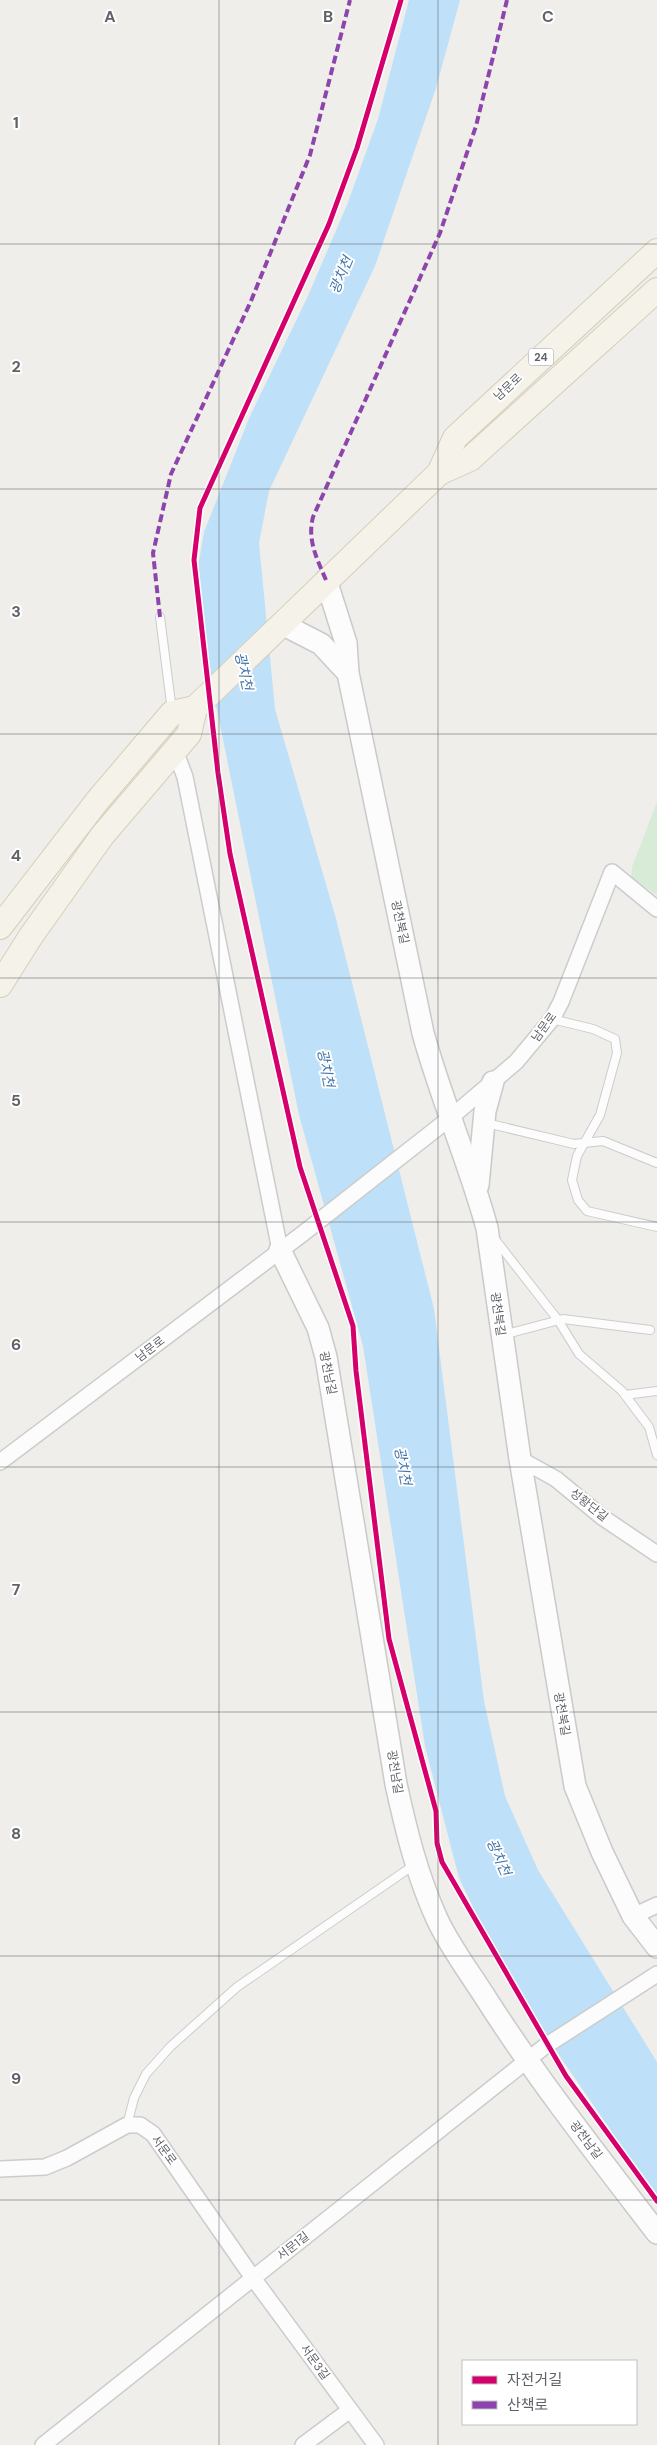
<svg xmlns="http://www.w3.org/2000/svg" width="657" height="2445" font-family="'DM Sans','Noto Sans KR',sans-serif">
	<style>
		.green { fill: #d8ebd6 }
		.water { fill: #bfe0f9 }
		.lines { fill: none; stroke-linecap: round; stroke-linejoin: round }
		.lane-casing { stroke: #cbcccc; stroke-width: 10 }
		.street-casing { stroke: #cbcccc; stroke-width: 18 }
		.secondary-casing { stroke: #cacacb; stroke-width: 24 }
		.primary-casing { stroke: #d7ceb8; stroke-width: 26 }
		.lane { stroke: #fdfcfc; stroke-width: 8 }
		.street { stroke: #fdfcfc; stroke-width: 15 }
		.secondary { stroke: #fdfcfc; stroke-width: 21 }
		.primary { stroke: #f4f2e9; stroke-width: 24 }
		.quiet { stroke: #8e44ad; stroke-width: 4; stroke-dasharray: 8 4; stroke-linecap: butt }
		.cycleway-casing { stroke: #fff; stroke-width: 8 }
		.cycleway { stroke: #d6006c; stroke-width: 5 }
		.grid { fill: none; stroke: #5f6368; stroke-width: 1; stroke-opacity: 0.55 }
		.labels { text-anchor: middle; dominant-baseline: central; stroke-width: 4; stroke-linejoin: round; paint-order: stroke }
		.shield { fill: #fff; stroke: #8f9295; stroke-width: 1 }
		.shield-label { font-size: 11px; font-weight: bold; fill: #5f6368 }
		.street-label { font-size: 12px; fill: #5f6368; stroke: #fff }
		.water-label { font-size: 14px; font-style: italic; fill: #4174aa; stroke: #fff }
		.grid-label { font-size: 16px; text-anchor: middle; font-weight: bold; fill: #5f6368; stroke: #fff; stroke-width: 4; stroke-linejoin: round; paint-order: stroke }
	</style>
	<rect width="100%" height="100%" fill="#efeeea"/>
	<polygon class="green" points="657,802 657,895 631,878 632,867"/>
	<polygon class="water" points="409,0 460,0 436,88 375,266 269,491 259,543 275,709 335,915 434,1309 484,1701 505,1796 538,1870 657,2062 657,2198 511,1985 459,1878 425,1746 363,1346 299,1115 200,626 198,567 204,532 250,416 307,298 347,205 378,119"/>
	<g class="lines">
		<g class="lane-casing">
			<g id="lane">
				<polyline points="160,617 172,711"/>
				<polyline points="552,1019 593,1029 615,1039 617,1053 600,1115 577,1156 572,1180 578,1200 587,1211 657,1227"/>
				<polyline points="486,1123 574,1144 603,1141 657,1163"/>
				<polyline points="494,1238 558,1320 579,1354 622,1391 649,1427 657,1455"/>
				<polyline points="503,1335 563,1319 650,1330"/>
				<polyline points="625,1395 657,1391"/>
				<polyline points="127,2125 134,2098 146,2074 170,2047 237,1987 414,1865"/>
			</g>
		</g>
		<g class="street-casing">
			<g id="street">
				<polyline points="171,752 179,761 185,777 280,1250"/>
				<polyline points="520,1459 556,1479 602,1517 657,1554"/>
				<polyline points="0,1462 301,1235 450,1118 516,1062 552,1019 561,1002 612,872 657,909"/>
				<polyline points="633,1916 657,1905"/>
				<polyline points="0,2169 45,2167 67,2158 127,2125 140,2125 153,2134 253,2278 376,2445"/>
				<polyline points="43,2445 544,2047 657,1974"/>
				<polyline points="303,2445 350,2410"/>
			</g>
		</g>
		<g class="secondary-casing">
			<g id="secondary">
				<path d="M 326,580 L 346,643 L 348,673 L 423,1033 C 441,1099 469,1162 487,1228 L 520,1459 L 575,1786 L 602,1852 L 633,1916 L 657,1947"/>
				<polyline points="282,624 321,644 348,673"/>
				<polyline points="478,1185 485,1111 493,1082"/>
				<path d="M 280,1250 L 318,1328 L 326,1357 L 396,1784 C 406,1830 417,1875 437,1919 C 450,1947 470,1973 487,2000 C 539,2081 598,2156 657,2233"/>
			</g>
		</g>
		<g class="primary-casing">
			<g id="primary">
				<polyline points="439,473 455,438 657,251"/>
				<polyline points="0,927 98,800 172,713 195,708"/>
				<polyline points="0,985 31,936 102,836 189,734 195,708 439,473 470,459 657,290"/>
			</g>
		</g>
		<use href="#lane" class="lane"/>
		<use href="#street" class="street"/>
		<use href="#secondary" class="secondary"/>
		<use href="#primary" class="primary"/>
		<g class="quiet">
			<path d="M 326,580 C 317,559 307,540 313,517 L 440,233 L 476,126 L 507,0"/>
			<polyline points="160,617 153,553 171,474 251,301 310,155 350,0"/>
		</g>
		<g class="cycleway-casing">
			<polyline id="cycleway" points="401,0 357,148 329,224 200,508 194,560 218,773 230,854 300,1167 353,1326 356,1371 389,1639 436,1811 437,1843 442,1862 566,2076 657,2201"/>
		</g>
		<use href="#cycleway" class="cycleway"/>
	</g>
	<path class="grid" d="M 219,0 L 219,2445M 438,0 L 438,2445M 0,244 L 657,244M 0,489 L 657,489M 0,734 L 657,734M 0,978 L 657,978M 0,1222 L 657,1222M 0,1467 L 657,1467M 0,1712 L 657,1712M 0,1956 L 657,1956M 0,2200 L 657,2200"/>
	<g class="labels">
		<rect class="shield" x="528.5" y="348.5" width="25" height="17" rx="4"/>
		<g class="shield-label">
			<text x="541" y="357">24</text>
		</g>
		<g class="street-label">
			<text transform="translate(508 387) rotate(-43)">남문로</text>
			<text transform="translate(400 922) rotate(78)">광천북길</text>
			<text transform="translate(544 1027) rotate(-54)">남문로</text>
			<text transform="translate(498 1314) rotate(82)">광천북길</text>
			<text transform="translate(150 1349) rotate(-37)">남문로</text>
			<text transform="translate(328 1373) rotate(79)">광천남길</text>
			<text transform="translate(589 1505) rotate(38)">성황단길</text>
			<text transform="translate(562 1714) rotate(80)">광천북길</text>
			<text transform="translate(395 1772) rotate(81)">광천남길</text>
			<text transform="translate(586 2140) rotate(53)">광천남길</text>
			<text transform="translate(164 2150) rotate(54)">서문로</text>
			<text transform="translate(293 2246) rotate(-38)">서문1길</text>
			<text transform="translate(315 2362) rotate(54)">서문3길</text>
		</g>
		<g class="water-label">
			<text transform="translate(341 275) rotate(-67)">광치천</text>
			<text transform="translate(244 671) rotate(78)">광치천</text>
			<text transform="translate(326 1068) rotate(79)">광치천</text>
			<text transform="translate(403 1466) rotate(79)">광치천</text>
			<text transform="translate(499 1857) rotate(66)">광치천</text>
		</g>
	</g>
	<g class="grid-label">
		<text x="110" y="22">A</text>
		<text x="328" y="22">B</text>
		<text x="548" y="22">C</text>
		<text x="16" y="128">1</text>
		<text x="16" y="372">2</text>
		<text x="16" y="617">3</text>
		<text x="16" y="861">4</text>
		<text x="16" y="1106">5</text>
		<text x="16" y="1350">6</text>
		<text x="16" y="1595">7</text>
		<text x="16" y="1839">8</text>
		<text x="16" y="2084">9</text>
	</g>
	<rect x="462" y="2360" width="175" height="65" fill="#ffffff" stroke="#bfc1c3"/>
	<rect x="472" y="2376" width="25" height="8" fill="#d6006c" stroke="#bfc1c3"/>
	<text x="507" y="2385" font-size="15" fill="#5f6368">자전거길</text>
	<rect x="472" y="2401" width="25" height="8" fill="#8e44ad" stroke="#bfc1c3"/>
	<text x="507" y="2410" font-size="15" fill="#5f6368">산책로</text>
</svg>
